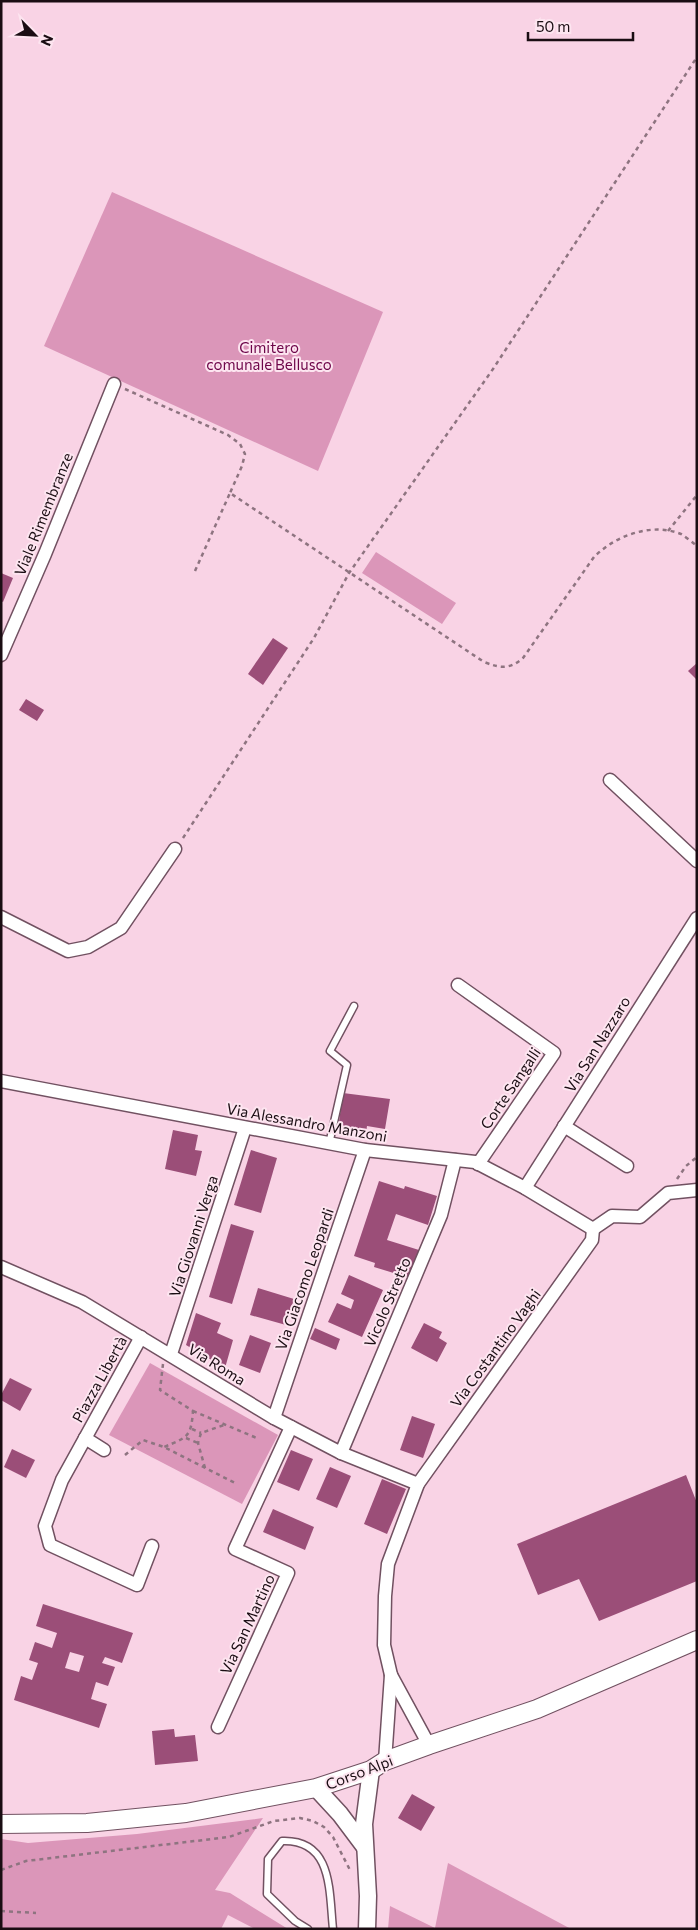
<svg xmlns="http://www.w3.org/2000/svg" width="698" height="1930" font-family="Commissioner,sans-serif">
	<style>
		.green { fill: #db96b9 }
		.building { fill: #9b4e78; fill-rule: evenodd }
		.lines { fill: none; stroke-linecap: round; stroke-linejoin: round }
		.service-casing { stroke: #715161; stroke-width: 9 }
		.minor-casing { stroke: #715161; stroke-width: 15 }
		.tertiary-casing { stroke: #715161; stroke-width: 19 }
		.secondary-casing { stroke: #715161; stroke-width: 20 }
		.path { stroke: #8e7480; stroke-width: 2.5; stroke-dasharray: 4 4; stroke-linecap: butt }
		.service { stroke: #fff; stroke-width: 6 }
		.minor { stroke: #fff; stroke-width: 12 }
		.tertiary { stroke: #fff; stroke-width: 16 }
		.secondary { stroke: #fff; stroke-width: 18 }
		.labels { text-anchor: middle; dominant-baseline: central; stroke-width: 4; stroke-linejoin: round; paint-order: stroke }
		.park-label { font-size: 15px; fill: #6d0549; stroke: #fde5f0 }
		.street-label { font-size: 15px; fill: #1a0d13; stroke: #fde5f0 }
	</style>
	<rect width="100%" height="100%" fill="#f9d3e5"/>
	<g class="green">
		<polygon points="112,192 383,312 318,471 44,346"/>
		<polygon points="376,552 456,603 442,624 362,573"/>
		<polygon points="150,1363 278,1435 242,1504 109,1435"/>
		<polygon points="263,1818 215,1890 230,1893 288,1929 255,1929 228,1915 221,1929 1,1929 1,1839 28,1843 137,1834"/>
		<polygon points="448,1863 571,1929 388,1929 390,1906 435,1928"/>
	</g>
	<g class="building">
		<polygon points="1,573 13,578 3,602 1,601"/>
		<polygon points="273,638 288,648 263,685 248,674"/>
		<polygon points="697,663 697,680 688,671"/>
		<polygon points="26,699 44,710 37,721 19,710"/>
		<polygon points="343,1093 390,1099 385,1129 367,1126 366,1133 338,1129"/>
		<polygon points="173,1130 198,1135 195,1150 202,1151 196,1176 165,1169"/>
		<polygon points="251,1150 277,1158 261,1213 234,1205"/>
		<polygon points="379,1181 404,1189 405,1186 437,1196 428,1225 396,1214 387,1240 419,1250 410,1278 374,1267 375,1263 354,1256"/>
		<polygon points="231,1224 254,1231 232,1304 209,1297"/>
		<polygon points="349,1275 383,1290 362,1337 328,1322 337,1303 351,1309 354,1300 341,1294"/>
		<polygon points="258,1288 294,1299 286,1325 250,1315"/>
		<polygon points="196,1313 221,1323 217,1333 233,1340 225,1368 186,1345"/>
		<polygon points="424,1323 442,1332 439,1338 447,1343 437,1362 411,1348"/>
		<polygon points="315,1328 340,1339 336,1350 310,1339"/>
		<polygon points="250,1335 271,1343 260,1373 239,1365"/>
		<polygon points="10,1378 32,1389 20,1411 1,1400 1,1395"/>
		<polygon points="412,1416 435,1424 423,1458 400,1450"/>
		<polygon points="12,1449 35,1460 26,1478 4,1467"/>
		<polygon points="291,1450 313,1459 299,1491 277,1482"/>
		<polygon points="330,1467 351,1476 337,1508 316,1499"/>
		<polygon points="686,1475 697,1503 697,1581 599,1621 579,1579 538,1595 517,1544"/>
		<polygon points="382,1479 406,1489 387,1534 364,1524"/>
		<polygon points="273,1509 314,1527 305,1550 263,1532"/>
		<path d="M 43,1604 L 133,1633 L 122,1663 L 105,1657 L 102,1663 L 115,1667 L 108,1686 L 96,1682 L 91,1699 L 107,1704 L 99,1728 L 14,1700 L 21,1676 L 32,1680 L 38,1663 L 29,1660 L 35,1642 L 52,1648 L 57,1633 L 36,1626 ZM 70,1652 L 84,1656 L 79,1672 L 65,1668 Z"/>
		<polygon points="174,1729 175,1737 195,1735 198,1761 155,1765 152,1731"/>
		<polygon points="412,1794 435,1807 421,1831 398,1818"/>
	</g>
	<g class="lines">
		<g class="service-casing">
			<g id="service">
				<polyline points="329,1144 347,1065 330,1051 354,1006"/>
				<path d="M 308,1929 L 295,1921 L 267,1894 L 268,1859 L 282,1841 C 333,1839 329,1891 333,1929"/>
			</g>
		</g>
		<g class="minor-casing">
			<g id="minor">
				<polyline points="1,655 45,554 114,384"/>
				<polyline points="610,780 697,861"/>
				<polyline points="1,917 68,951 88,947 121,928 175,849"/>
				<polyline points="458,985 554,1053 478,1164"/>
				<polyline points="1,1081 365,1150 475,1162 525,1188 593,1229"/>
				<polyline points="564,1126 627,1166"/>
				<polyline points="525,1188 697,918"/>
				<polyline points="593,1229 612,1216 640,1217 668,1193 697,1190"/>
				<polyline points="1,1267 82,1302 274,1418 341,1453 418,1484"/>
				<polyline points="141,1337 62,1480 45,1526 50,1545 137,1585 152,1546"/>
				<polyline points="171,1354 245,1128"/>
				<polyline points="274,1418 365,1150"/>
				<polyline points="85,1438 104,1450"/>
				<polyline points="341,1453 441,1215 455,1160"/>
				<polyline points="218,1727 288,1573 235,1549 291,1427"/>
				<polyline points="429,1745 391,1675 384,1645 385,1596 388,1564 418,1484 592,1240 593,1229"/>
				<polyline points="385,1761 391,1675"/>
			</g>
		</g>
		<g class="tertiary-casing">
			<g id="tertiary">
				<polyline points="316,1788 340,1814 364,1846"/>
				<polyline points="367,1929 368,1896 364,1824 371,1770"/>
			</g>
		</g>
		<g class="secondary-casing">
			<polyline id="secondary" points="1,1824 87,1823 186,1813 316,1788 371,1770 385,1761 429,1745 537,1709 697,1640"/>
		</g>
		<g class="path">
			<polyline points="125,389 228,435 240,444 245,454 242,466 230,493"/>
			<polyline points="668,531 697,495"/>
			<path d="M 195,571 L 230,493 L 484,662 C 500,668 509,670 523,658 L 594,557 C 615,536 651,522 681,534 C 686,537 692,542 697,546"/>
			<polyline points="183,838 314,638 349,573 493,369 697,57"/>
			<polyline points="677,1179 686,1166 697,1157"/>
			<path d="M 163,1364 L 160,1390 L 193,1411 C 191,1437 188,1437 164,1447"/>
			<polyline points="193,1411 259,1439"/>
			<polyline points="192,1429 201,1433"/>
			<polyline points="186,1438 198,1443"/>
			<polyline points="125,1455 143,1440 164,1447 235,1483"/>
			<polyline points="205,1468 198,1443 201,1433 224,1425"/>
			<polyline points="1,1870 26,1861 229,1837 274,1821 300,1818 313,1821 324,1827 333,1837 351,1872"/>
			<polyline points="1,1911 36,1913"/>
		</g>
		<use href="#service" class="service"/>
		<use href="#minor" class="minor"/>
		<use href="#tertiary" class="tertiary"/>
		<use href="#secondary" class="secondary"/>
	</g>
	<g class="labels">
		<g class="park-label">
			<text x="269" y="347">Cimitero<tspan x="269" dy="17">comunale Bellusco</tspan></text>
		</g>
		<g class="street-label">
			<text transform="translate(43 514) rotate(-68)">Viale Rimembranze</text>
			<text transform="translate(597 1044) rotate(-58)">Via San Nazzaro</text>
			<text transform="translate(510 1088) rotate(-56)">Corte Sangalli</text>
			<text transform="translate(307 1122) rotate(10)">Via Alessandro Manzoni</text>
			<text transform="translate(193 1236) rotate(-72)">Via Giovanni Verga</text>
			<text transform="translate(304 1279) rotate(-71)">Via Giacomo Leopardi</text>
			<text transform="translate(387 1302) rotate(-67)">Vicolo Stretto</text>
			<text transform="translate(495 1348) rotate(-54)">Via Costantino Vaghi</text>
			<text transform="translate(217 1364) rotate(32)">Via Roma</text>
			<text transform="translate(99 1379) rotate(-61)">Piazza Libertà</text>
			<text transform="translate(247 1624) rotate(-65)">Via San Martino</text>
			<text transform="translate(359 1772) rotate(-21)">Corso Alpi</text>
		</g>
	</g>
	<rect width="698" height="1930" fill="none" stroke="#1a0d13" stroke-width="5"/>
	<g transform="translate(35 35) rotate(114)" stroke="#fde5f0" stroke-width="4" paint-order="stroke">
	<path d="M0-4L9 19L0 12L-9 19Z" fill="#1a0d13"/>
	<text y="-8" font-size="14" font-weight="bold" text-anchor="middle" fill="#1a0d13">N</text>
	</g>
	<path d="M528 32v8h105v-8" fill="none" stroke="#1a0d13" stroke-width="2.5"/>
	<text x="536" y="32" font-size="15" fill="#1a0d13" stroke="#fde5f0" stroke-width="4" paint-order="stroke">50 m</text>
</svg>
